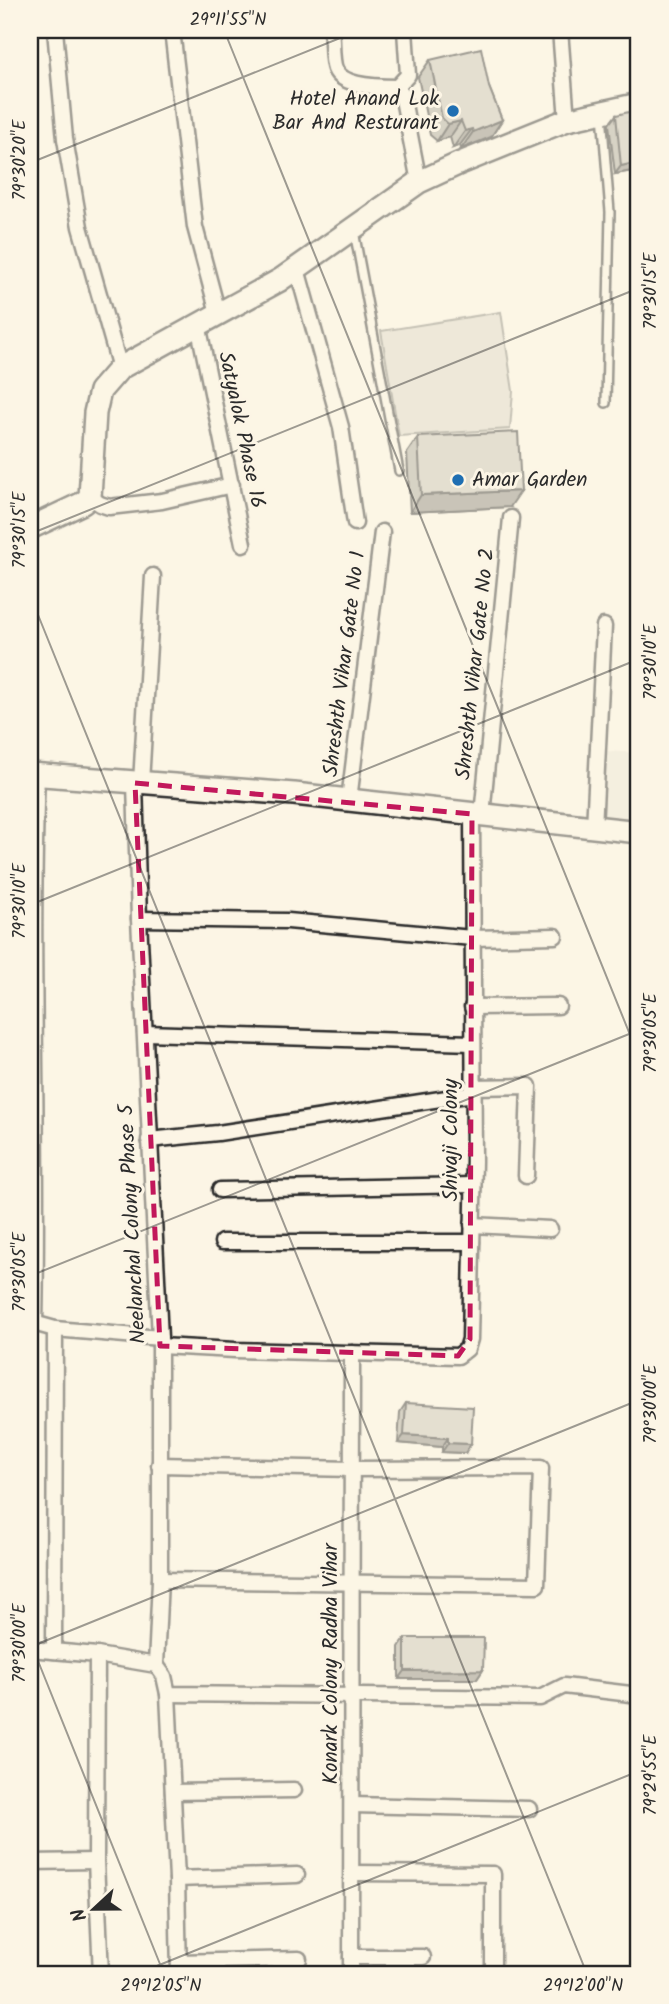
<svg xmlns="http://www.w3.org/2000/svg" width="669" height="2004" font-family="Kalam,sans-serif">
	<style>
		.built { fill: #ece6d7 }
		.green { fill: #ded8ca; stroke: #84827a; stroke-width: 2 }
		.lines { fill: none; stroke-linecap: round; stroke-linejoin: round }
		.lane-casing { stroke: #2b2b2b; stroke-width: 12 }
		.street-casing { stroke: #2b2b2b; stroke-width: 19 }
		.secondary-casing { stroke: #2b2b2b; stroke-width: 26 }
		.lane { stroke: #fcf5e5; stroke-width: 7 }
		.street { stroke: #fcf5e5; stroke-width: 14 }
		.secondary { stroke: #fcf5e5; stroke-width: 21 }
		.wall { fill: #aca89d; stroke: #2b2b2b; stroke-width: 2 }
		.shaded-wall { fill: #8c8880; stroke: #2b2b2b; stroke-width: 2 }
		.building { fill: #c8c3b7; stroke: #2b2b2b; stroke-width: 2 }
		.marked { fill: none; stroke: #c2185b; stroke-width: 5; stroke-dasharray: 14 9; stroke-linejoin: round }
		.ticks { fill: none; stroke: #2b2b2b; stroke-width: 2; stroke-opacity: 0.45 }
		.poi-dot { fill: #1f6fb2; stroke: #fcf5e5; stroke-width: 2.5 }
		.labels { text-anchor: middle; dominant-baseline: central; stroke-width: 6; stroke-linejoin: round; paint-order: stroke }
		.poi-label { font-size: 21px; fill: #2b2b2b; stroke: #fcf5e5; text-anchor: end }
		.street-label { font-size: 21px; fill: #2b2b2b; stroke: #fcf5e5 }
		.neatline { fill: none; stroke: #2b2b2b; stroke-width: 2.5 }
		.ticks-label { font-size: 18px; text-anchor: middle; fill: #2b2b2b }
	</style>
	<rect width="100%" height="100%" fill="#fcf5e5"/>
	<filter id="ink" filterUnits="userSpaceOnUse"><feTurbulence type="fractalNoise" baseFrequency=".0143" numOctaves="2"/><feDisplacementMap in="SourceGraphic" scale="14" xChannelSelector="R" yChannelSelector="G"/><feConvolveMatrix kernelMatrix="1 2 1 2 8 2 1 2 1" color-interpolation-filters="sRGB"/></filter>
	<g filter="url(#ink)">
		<polygon class="built" points="606,751 639,753 639,820 602,818"/>
		<polygon class="green" points="501,312 513,391 510,429 399,436 381,331"/>
		<g class="lines">
			<g class="lane-casing">
				<g id="lane">
					<polyline points="602,114 610,212 606,403"/>
					<polyline points="354,231 399,471"/>
				</g>
			</g>
			<g class="street-casing">
				<g id="street">
					<polyline points="55,30 65,139 80,227 120,368"/>
					<polyline points="172,30 195,227 218,313"/>
					<path d="M 331,30 C 333,42 331,58 335,69 C 342,87 381,87 397,87 L 402,94 L 419,182"/>
					<polyline points="560,30 567,120"/>
					<polyline points="397,87 408,75 405,30"/>
					<polyline points="297,269 341,427 355,523"/>
					<polyline points="198,324 243,544"/>
					<polyline points="90,497 100,504 109,507 162,501 232,485"/>
					<polyline points="135,783 139,919 160,1338 160,1580 156,1665"/>
					<polyline points="141,783 153,576"/>
					<polyline points="349,800 382,532"/>
					<polyline points="482,815 511,518"/>
					<polyline points="594,828 604,626"/>
					<polyline points="139,919 288,921 472,938 555,936"/>
					<polyline points="472,1007 558,1006"/>
					<polyline points="145,1033 472,1043"/>
					<polyline points="472,1087 529,1086 526,1176"/>
					<polyline points="149,1140 218,1133 473,1094"/>
					<polyline points="220,1190 473,1185"/>
					<polyline points="472,1225 550,1229"/>
					<polyline points="222,1242 472,1242"/>
					<polyline points="30,1322 55,1329 160,1338"/>
					<path d="M 35,1323 C 39,1140 30,957 37,774"/>
					<polyline points="160,1346 235,1350 458,1356 467,1349 470,1339 474,1161 472,814"/>
					<polyline points="159,1465 353,1469 541,1468 537,1585 160,1580"/>
					<polyline points="30,1649 97,1655 156,1665 164,1676 168,1694 540,1698 564,1686 639,1695"/>
					<polyline points="54,1651 55,1329"/>
					<polyline points="97,1655 96,1861 101,1974"/>
					<polyline points="168,1694 177,1879 179,1974"/>
					<polyline points="173,1792 294,1790"/>
					<polyline points="352,1805 529,1809"/>
					<polyline points="30,1862 96,1861"/>
					<polyline points="352,1873 493,1874 493,1974"/>
					<polyline points="177,1879 297,1875"/>
					<polyline points="351,1957 423,1957"/>
					<polyline points="179,1962 299,1959"/>
					<polyline points="351,1974 352,1353"/>
				</g>
			</g>
			<g class="secondary-casing">
				<g id="secondary">
					<polyline points="30,528 83,503 90,497 95,413 100,391 120,368 280,280 419,182 458,164 567,120 639,104"/>
					<polyline points="30,774 294,794 639,832"/>
				</g>
			</g>
			<use href="#lane" class="lane"/>
			<use href="#street" class="street"/>
			<use href="#secondary" class="secondary"/>
		</g>
		<g class="wall">
			<polygon points="430,60 489,87 502,120 491,137 461,149 460,145 453,148 450,137 437,141 430,135 418,77"/>
			<polygon points="616,115 638,162 632,171 615,174 609,124"/>
			<polygon points="418,437 510,507 410,512 407,453"/>
			<polygon points="406,1403 465,1453 442,1452 442,1447 398,1443 400,1412"/>
			<polygon points="405,1638 483,1670 477,1679 399,1679 399,1647"/>
		</g>
		<g class="shaded-wall">
			<polygon points="502,120 491,137 461,149 473,132"/>
			<polygon points="461,121 450,137 437,141 448,124"/>
			<polygon points="472,129 460,145 453,148 465,131"/>
			<polygon points="638,162 632,171 615,174 621,166"/>
			<polygon points="521,491 510,507 410,512 421,495"/>
			<polygon points="404,1435 448,1438 442,1447 398,1443"/>
			<polygon points="448,1443 471,1444 465,1453 442,1452"/>
			<polygon points="483,1670 477,1679 399,1679 405,1671"/>
		</g>
		<g class="building">
			<polygon points="481,48 489,87 502,120 473,132 472,129 465,131 461,121 448,124 442,118 430,60"/>
			<polygon points="633,111 638,162 621,166 616,115"/>
			<polygon points="518,432 521,491 421,495 418,437"/>
			<polygon points="406,1403 473,1407 471,1444 448,1443 448,1438 404,1435"/>
			<polygon points="405,1638 484,1638 483,1670 405,1671"/>
		</g>
	</g>
	<path d="M0 0H669V2004H0ZM 135,783 L 472,814 L 470,1339 L 458,1356 L 160,1346 Z" fill="#fcf5e5" fill-opacity=".55" fill-rule="evenodd"/>
	<path class="marked" d="M 135,783 L 472,814 L 470,1339 L 458,1356 L 160,1346 Z"/>
	<path class="ticks" d="M 224,30 L 639,1057M 30,163 L 360,30M 30,534 L 639,288M 30,595 L 587,1974M 30,905 L 639,659M 30,1276 L 639,1030M 30,1641 L 164,1974M 30,1647 L 639,1400M 137,1974 L 639,1771"/>
	<g class="poi-dot">
		<circle cx="453" cy="111" r="7"/>
		<circle cx="458" cy="480" r="7"/>
	</g>
	<g class="labels">
		<g class="poi-label">
			<text x="439" y="99">Hotel Anand Lok<tspan x="439" dy="24">Bar And Resturant</tspan></text>
			<text x="472" y="480" text-anchor="start">Amar Garden</text>
		</g>
		<g class="street-label">
			<text transform="translate(241 430) rotate(78)">Satyalok Phase 16</text>
			<text transform="translate(345 664) rotate(-83)">Shreshth Vihar Gate No 1</text>
			<text transform="translate(476 664) rotate(-84)">Shreshth Vihar Gate No 2</text>
			<text transform="translate(451 1140) rotate(-90)">Shivaji Colony</text>
			<text transform="translate(133 1224) rotate(-93)">Neelanchal Colony Phase 5</text>
			<text transform="translate(331 1664) rotate(-90)">Konark Colony Radha Vihar</text>
		</g>
	</g>
	<rect width="669" height="2004" fill="none" stroke="#fcf5e5" stroke-width="77"/>
	<g transform="translate(94 1909) rotate(248)" stroke="#fcf5e5" stroke-width="5" paint-order="stroke">
	<path d="M0-5L12 26L0 18L-12 26Z" fill="#2b2b2b"/>
	<text y="-10" font-size="19" font-weight="bold" text-anchor="middle" fill="#2b2b2b">N</text>
	</g>
	<rect x="38" y="38" width="592" height="1928" class="neatline"/>
	<g class="ticks-label">
		<text x="228" y="25">29°11'55"N</text>
		<text transform="translate(19 160) rotate(-90)" y="6">79°30'20"E</text>
		<text transform="translate(650 291) rotate(-90)" y="6">79°30'15"E</text>
		<text transform="translate(19 530) rotate(-90)" y="6">79°30'15"E</text>
		<text transform="translate(650 662) rotate(-90)" y="6">79°30'10"E</text>
		<text transform="translate(19 901) rotate(-90)" y="6">79°30'10"E</text>
		<text transform="translate(650 1033) rotate(-90)" y="6">79°30'05"E</text>
		<text transform="translate(19 1272) rotate(-90)" y="6">79°30'05"E</text>
		<text transform="translate(650 1404) rotate(-90)" y="6">79°30'00"E</text>
		<text transform="translate(19 1643) rotate(-90)" y="6">79°30'00"E</text>
		<text transform="translate(650 1775) rotate(-90)" y="6">79°29'55"E</text>
		<text x="161" y="1991">29°12'05"N</text>
		<text x="583" y="1991">29°12'00"N</text>
	</g>
</svg>
